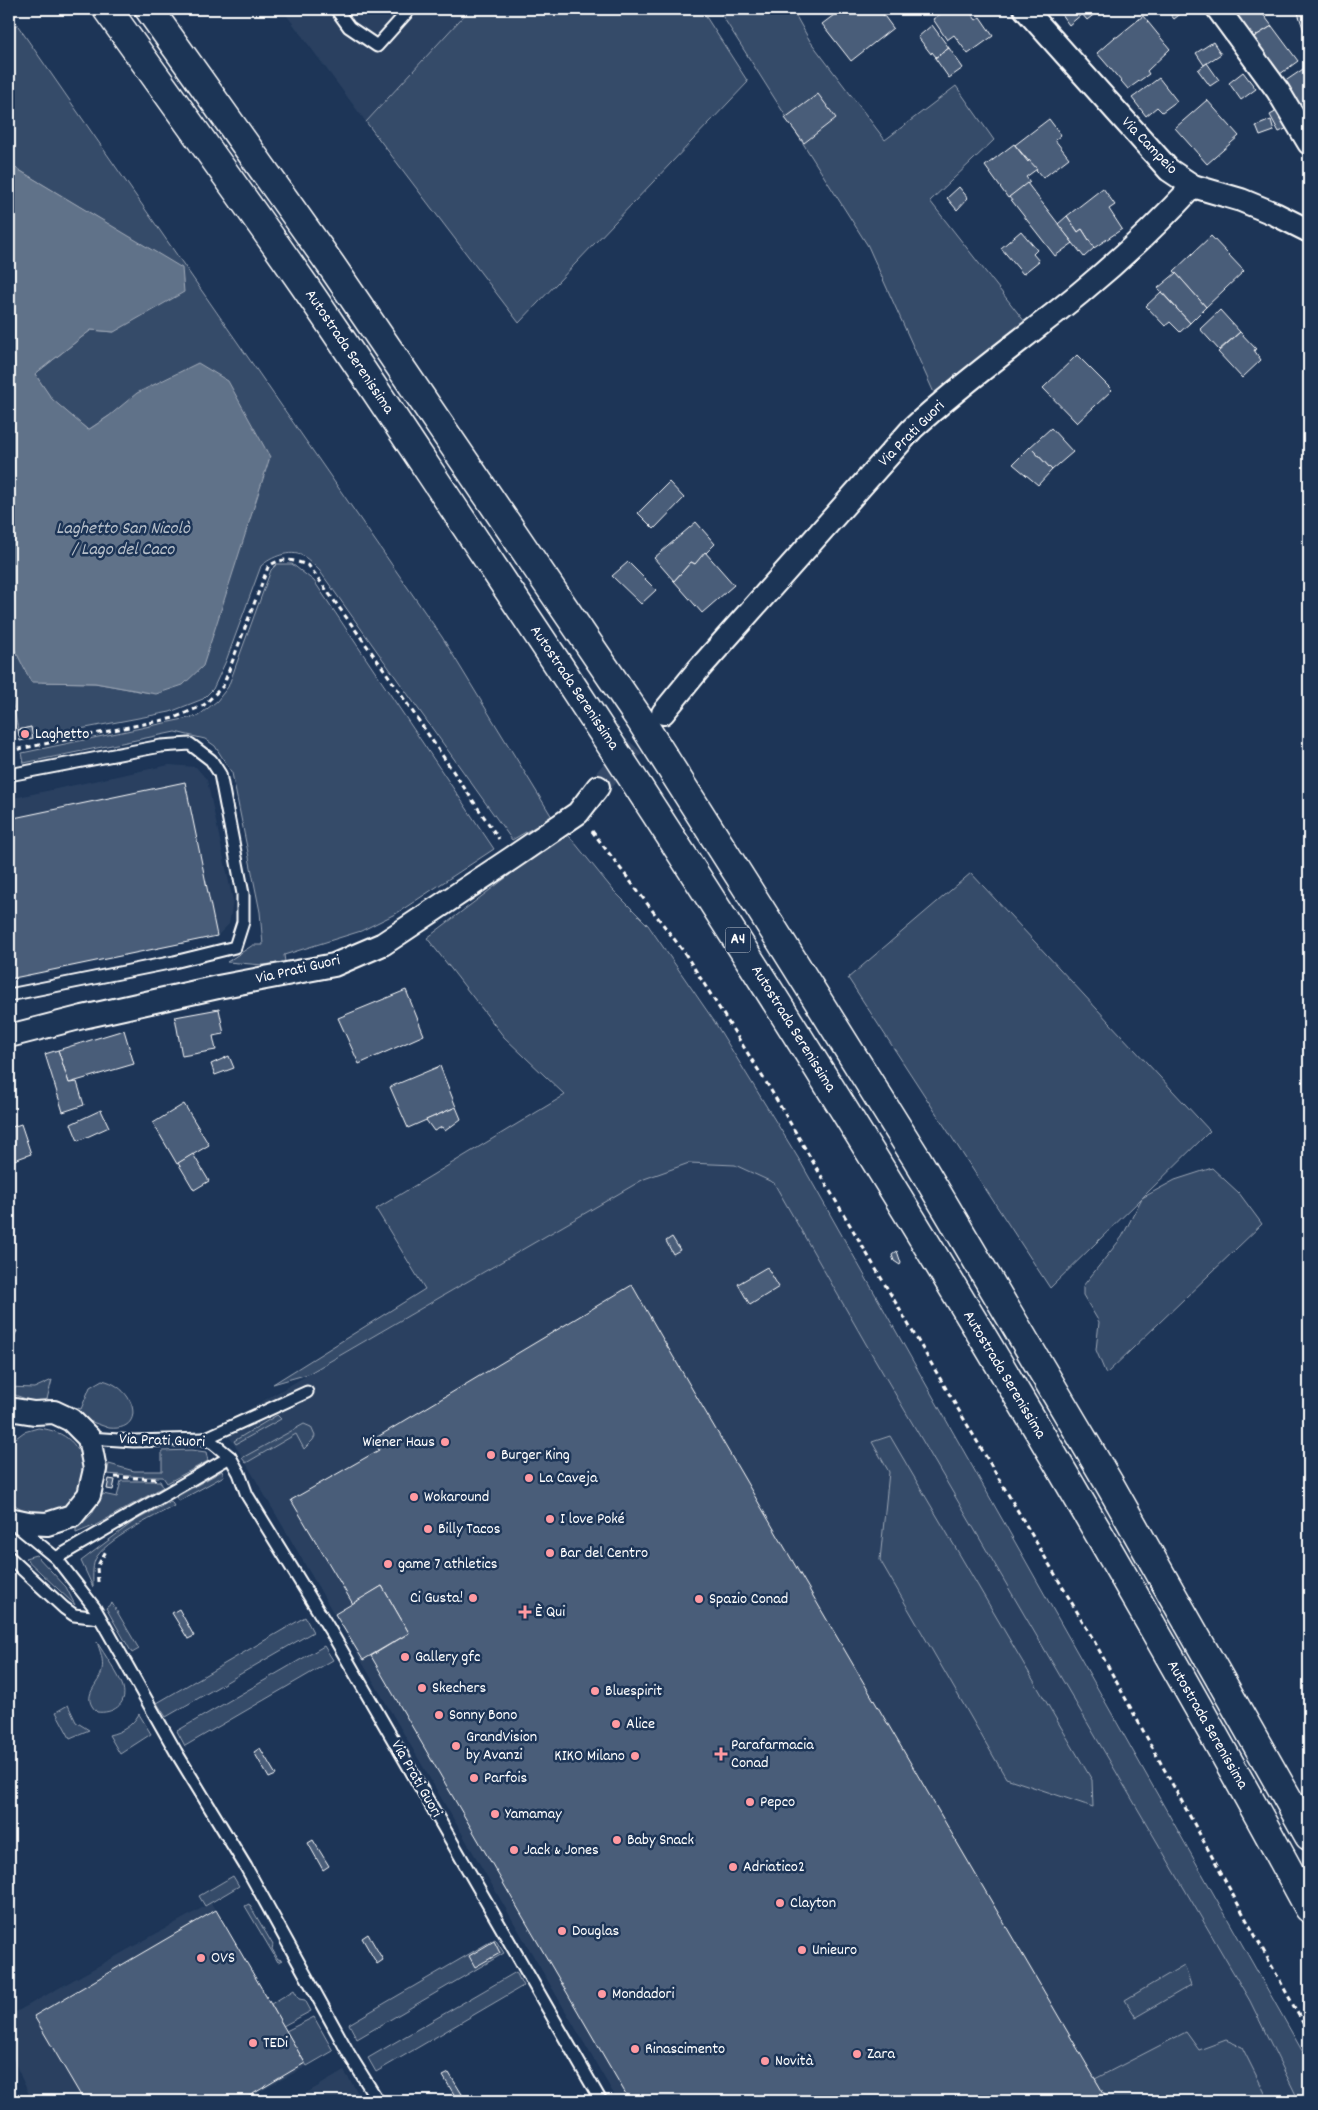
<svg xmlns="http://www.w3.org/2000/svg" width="1318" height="2110" font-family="Dekko,sans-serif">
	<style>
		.built { fill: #2a4161 }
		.green { fill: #364b69; stroke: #9aa5b4 }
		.water { fill: #617289; stroke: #a0aab8 }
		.building { fill: #4a5d79; stroke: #fff }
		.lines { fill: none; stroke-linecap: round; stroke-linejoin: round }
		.minor-tunnel { stroke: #344968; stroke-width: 22; stroke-dasharray: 22 11; stroke-linecap: butt }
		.service-casing { stroke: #fff; stroke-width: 15 }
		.minor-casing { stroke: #fff; stroke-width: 26 }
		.motorway-casing { stroke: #fff; stroke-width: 31 }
		.path { stroke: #fff; stroke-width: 3; stroke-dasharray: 5 4; stroke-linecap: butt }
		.service { stroke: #1d3557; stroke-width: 11 }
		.minor { stroke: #1d3557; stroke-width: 22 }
		.motorway { stroke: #1d3557; stroke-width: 28 }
		.poi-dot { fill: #ff9aa2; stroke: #1d3557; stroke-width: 2 }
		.labels { text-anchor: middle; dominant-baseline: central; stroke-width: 5; stroke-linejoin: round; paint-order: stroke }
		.shield { fill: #1d3557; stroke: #bbc2cd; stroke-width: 1 }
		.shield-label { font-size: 15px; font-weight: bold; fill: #fff }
		.street-label { font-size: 16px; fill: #fff; stroke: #1d3557 }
		.poi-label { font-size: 16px; fill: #fff; stroke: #1d3557; text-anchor: start }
		.water-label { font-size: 18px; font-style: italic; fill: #b8c0ca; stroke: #1d3557 }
	</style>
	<rect width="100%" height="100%" fill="#1d3557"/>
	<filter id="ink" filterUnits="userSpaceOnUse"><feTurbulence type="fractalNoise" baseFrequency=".02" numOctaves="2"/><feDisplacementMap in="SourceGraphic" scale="10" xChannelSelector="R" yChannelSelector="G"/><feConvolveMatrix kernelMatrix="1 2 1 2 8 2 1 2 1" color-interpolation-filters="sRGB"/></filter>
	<g filter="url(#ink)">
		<g class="built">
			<polygon points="282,9 470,9 366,122"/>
			<polygon points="169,765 196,767 207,780 233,901 229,924 217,936 9,981 9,799"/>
			<polygon points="689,1163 735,1165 774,1183 866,1344 1250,2001 1299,2101 618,2101 246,1463 222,1425 644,1179"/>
			<polygon points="211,1903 307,2066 243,2101 32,2101 9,2050 9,2016"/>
			<polygon points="344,2071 363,2101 293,2101"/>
		</g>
		<g class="green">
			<polygon points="470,9 701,9 748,82 519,323 366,122"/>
			<polygon points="718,9 792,9 810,41 885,140 956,86 994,140 930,201 1025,322 935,395 868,246"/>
			<path d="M 9,13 L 442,637 L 552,817 L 512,840 L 319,570 C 314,566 309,559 303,556 C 290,549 271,557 261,566 L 226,661 L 213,689 L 203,699 L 170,712 L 33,738 L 31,727 L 18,730 L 9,685 L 9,649 L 15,650 L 42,682 L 95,683 L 151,693 L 109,416 L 88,430 L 51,399 L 35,374 L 91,330 L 114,332 L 182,269 L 9,164 Z"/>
			<polygon points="277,564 292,564 314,581 494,849 397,913 361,931 284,955 285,962 263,965 227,962 253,945 263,945 260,912 232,773 215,746 205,739 175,732 24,763 22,753 198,716 217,701 228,687 271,570"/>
			<polygon points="566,832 613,890 648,925 714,1021 800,1161 1309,2063 1309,2101 1299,2101 1250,2001 866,1344 774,1183 735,1165 689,1163 644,1179 308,1374 273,1384 425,1289 376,1209 565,1095 504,1037 427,938"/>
			<polygon points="971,873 1210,1131 1142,1198 1175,1180 1212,1168 1239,1193 1262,1224 1106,1374 1096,1350 1099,1322 1083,1295 1083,1286 1122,1237 1142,1198 1050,1288 848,978"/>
			<path d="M 52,1380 L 47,1399 L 81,1409 L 90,1387 L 102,1380 C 136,1387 147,1432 109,1428 L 9,1393 L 9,1387 L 34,1388 Z"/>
			<polygon points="277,1415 281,1419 236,1444 234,1441"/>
			<polygon points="304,1424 311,1427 315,1436 313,1440 304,1449 296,1434 246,1463 242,1458"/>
			<path d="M 38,1428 C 111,1435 85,1527 31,1512 C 23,1510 14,1506 9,1499 L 9,1443 L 24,1432 Z"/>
			<polygon points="890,1436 1092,1780 1093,1807 1006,1778 880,1560 889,1472 872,1442"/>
			<polygon points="191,1450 206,1452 208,1461 167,1483 163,1477 143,1477 107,1474 109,1464 134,1471 162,1471 162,1451"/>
			<polygon points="222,1471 224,1476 179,1501 176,1497"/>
			<polygon points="121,1481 160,1481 163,1487 96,1525 76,1533 76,1529 91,1515 103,1494 117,1497"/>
			<path d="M 171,1501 L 174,1506 C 154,1517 104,1540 95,1560 C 92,1568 93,1579 93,1587 L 81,1561 L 133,1522 Z"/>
			<polygon points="36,1555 66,1587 75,1605 25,1558"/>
			<polygon points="112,1603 139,1649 132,1653 106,1608"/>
			<polygon points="305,1617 313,1632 166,1717 157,1703"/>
			<path d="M 97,1642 C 104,1654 120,1676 123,1687 C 128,1705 112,1714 97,1712 C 79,1695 100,1685 102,1670 C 104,1660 100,1651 97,1642 Z"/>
			<polygon points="324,1646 333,1660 185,1746 177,1731"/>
			<polygon points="68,1705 76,1722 89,1730 70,1738 56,1712"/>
			<path d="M 139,1714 L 151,1734 L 120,1754 L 109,1735 C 122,1732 132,1726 139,1714 Z"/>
			<polygon points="233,1876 239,1886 205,1906 199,1896"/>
			<polygon points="249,1904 273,1945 272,1949 278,1959 282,1960 278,1962 245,1906"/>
			<polygon points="495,1939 504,1953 357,2039 349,2024"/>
			<polygon points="1184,1965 1191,1985 1136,2017 1125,2000"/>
			<polygon points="516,1972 523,1986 376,2072 368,2058"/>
			<polygon points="294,1990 299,1999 305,2000 311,2011 283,2026 271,2004"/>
			<polygon points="314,2017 333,2051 307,2066 286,2031"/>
			<polygon points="1186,2032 1199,2050 1226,2040 1242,2047 1269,2101 1108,2101 1095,2079"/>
		</g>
		<polygon class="water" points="9,164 182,268 184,292 114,332 91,330 35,374 52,399 88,430 109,416 137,393 198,363 228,381 270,457 203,666 183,685 156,694 95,683 31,682 15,650 9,649"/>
		<g class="building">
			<polygon points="842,9 885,9 886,10 882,13 893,28 851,61 822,24"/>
			<polygon points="948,9 968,9 976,20 980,17 993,36 968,54 954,35 947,40 933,19"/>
			<polygon points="1054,9 1101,9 1087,20 1082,14 1069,25 1058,10 1056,11"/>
			<polygon points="1166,9 1187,9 1174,19"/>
			<polygon points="1227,9 1259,9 1272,26 1249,40"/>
			<polygon points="1300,9 1309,9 1309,46 1297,10"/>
			<polygon points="1143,16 1170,49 1147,71 1149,74 1128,89 1097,53 1115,37 1117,37"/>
			<polygon points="932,25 949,48 936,57 932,52 931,54 918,37"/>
			<polygon points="1272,26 1298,61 1276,77 1249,40"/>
			<polygon points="1213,42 1221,54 1204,65 1196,53"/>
			<polygon points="949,48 963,68 949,78 935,58"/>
			<polygon points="1207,63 1219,80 1210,86 1198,70"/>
			<polygon points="1309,65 1309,124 1281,84"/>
			<polygon points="1243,72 1256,89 1241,100 1229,83"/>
			<polygon points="1159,78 1177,101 1162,112 1157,107 1146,116 1132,98"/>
			<polygon points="818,94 836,118 804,143 785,118"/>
			<polygon points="1207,100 1239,136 1207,164 1175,128"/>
			<polygon points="1279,110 1290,127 1279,132 1270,115"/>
			<polygon points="1049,119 1061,135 1055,140 1069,158 1043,178 1015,145"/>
			<polygon points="1271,120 1274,131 1260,136 1256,126"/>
			<polygon points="1014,144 1028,162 1029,160 1037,169 1026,177 1030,182 1008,198 985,166"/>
			<polygon points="1027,183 1073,243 1055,256 1009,197"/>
			<polygon points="959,187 968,198 957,210 947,198"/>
			<polygon points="1103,188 1115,205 1109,209 1122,229 1094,248 1082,229 1078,232 1067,216"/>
			<polygon points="1067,216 1078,232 1082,229 1094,248 1084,257 1058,224"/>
			<polygon points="1021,231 1037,250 1033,254 1039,261 1023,274 1001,248"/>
			<polygon points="1211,236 1244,271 1206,307 1174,271"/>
			<polygon points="1176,273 1206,307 1190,323 1158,288"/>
			<polygon points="1161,292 1190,323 1180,332 1170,322 1165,326 1146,306"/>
			<polygon points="1220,310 1240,332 1219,350 1200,329"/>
			<polygon points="1240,332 1256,349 1254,350 1261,360 1242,378 1218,352"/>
			<polygon points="1077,355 1112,390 1077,423 1043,388"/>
			<polygon points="1051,428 1073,452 1052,470 1030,447"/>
			<polygon points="1030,447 1052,470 1038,485 1013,464"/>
			<polygon points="669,482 684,498 654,529 638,513"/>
			<polygon points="696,522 715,544 695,564 691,562 674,581 654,558"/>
			<polygon points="705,552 734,585 702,613 674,581 691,562 695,564"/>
			<polygon points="628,562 656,590 641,604 612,576"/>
			<polygon points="31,727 33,738 20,741 18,730"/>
			<polygon points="185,782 217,936 9,979 9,819"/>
			<polygon points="406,990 424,1035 359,1064 338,1018"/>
			<polygon points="219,1009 224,1034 213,1036 216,1050 182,1056 175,1017"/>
			<polygon points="124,1030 134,1064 69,1083 58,1050"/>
			<polygon points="58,1050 69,1083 77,1082 84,1105 63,1112 45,1054"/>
			<polygon points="229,1056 234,1068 215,1075 211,1064"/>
			<polygon points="440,1066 456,1107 408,1128 390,1087"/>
			<polygon points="184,1104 209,1145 177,1164 153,1123"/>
			<polygon points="456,1107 461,1119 445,1131 442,1127 434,1131 426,1120"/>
			<polygon points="101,1110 109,1127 78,1141 71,1124"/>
			<polygon points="21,1124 31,1154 9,1162 9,1128"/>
			<polygon points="193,1154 209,1181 194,1190 178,1163"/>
			<polygon points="672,1237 680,1250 673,1254 666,1241"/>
			<polygon points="897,1251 901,1263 900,1265 894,1261 892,1255"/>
			<polygon points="767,1267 779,1287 750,1305 738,1284"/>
			<polygon points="632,1285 660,1334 1108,2101 630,2101 371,1656 409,1633 382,1586 353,1604 291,1500 379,1450 374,1439"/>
			<polygon points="9,1325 17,1331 9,1345"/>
			<polygon points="109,1479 115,1480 113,1490 107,1489"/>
			<polygon points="382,1586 409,1633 363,1660 335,1614"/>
			<polygon points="179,1609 194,1636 188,1639 172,1613"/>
			<polygon points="260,1748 276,1775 269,1778 254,1752"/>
			<polygon points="313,1840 329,1866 323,1870 308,1843"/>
			<polygon points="216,1910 305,2063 241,2101 84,2101 34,2016"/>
			<polygon points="368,1934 383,1960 377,1964 362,1938"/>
			<polygon points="494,1941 500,1953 475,1967 469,1956"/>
			<polygon points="449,2073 465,2099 461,2101 458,2101 443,2076"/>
		</g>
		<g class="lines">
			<polyline class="minor-tunnel" points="598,787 657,719"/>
			<g class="service-casing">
				<g id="service">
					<polyline points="336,9 349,27 377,46 410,9"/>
					<polyline points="9,775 161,746 190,744 211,760 220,774 243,894 243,922 235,947 174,962 9,995"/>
					<polyline points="204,1439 307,1392"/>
					<polyline points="230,1457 239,1473 247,1495 330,1630 601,2101"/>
					<polyline points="17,1526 56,1558 94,1607 176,1752 246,1867 349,2054 378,2101"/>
					<polyline points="9,1557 64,1608 74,1615 100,1618"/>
					<polyline points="56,1558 230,1457 213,1443 204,1439 134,1441 89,1438"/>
				</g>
			</g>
			<g class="minor-casing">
				<g id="minor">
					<polyline points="1025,9 1169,170 1193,186 1241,200 1275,214 1309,231"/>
					<polyline points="1218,9 1278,91 1309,143"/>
					<path d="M 663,713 L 698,670 L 912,429 C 965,380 1025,338 1080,293 C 1120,260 1158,224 1193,186"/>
					<polyline points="9,1036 83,1017 218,987 334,965 383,944 512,858 578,813 598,787"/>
					<polyline points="9,1409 34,1413 54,1412 71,1420 89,1438 95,1469 89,1495 72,1516 47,1524 28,1523 9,1519"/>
				</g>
			</g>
			<g class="motorway-casing">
				<g id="motorway">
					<path d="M 107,9 C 173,101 239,192 304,285 C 368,378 430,473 493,567 C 784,1001 1060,1448 1309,1908"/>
					<polyline points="149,9 331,265 641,721 780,940 917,1159 1110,1485 1309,1836"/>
				</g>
			</g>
			<g class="path">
				<polyline points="9,737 12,751"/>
				<path d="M 9,751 L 174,718 L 204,705 L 223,686 L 268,567 C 281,556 295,560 309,566 L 383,668 L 499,839"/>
				<polyline points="592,831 684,952 769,1087 1093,1639 1309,2034"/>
				<polyline points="115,1477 157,1479"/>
				<polyline points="98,1582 97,1567 106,1551"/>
			</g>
			<use href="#service" class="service"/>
			<use href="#minor" class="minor"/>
			<use href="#motorway" class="motorway"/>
		</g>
	</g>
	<g class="poi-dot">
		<circle cx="25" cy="734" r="5"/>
		<circle cx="445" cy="1442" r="5"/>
		<circle cx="491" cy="1455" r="5"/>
		<circle cx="529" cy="1478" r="5"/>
		<circle cx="414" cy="1497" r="5"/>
		<circle cx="550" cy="1519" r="5"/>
		<circle cx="428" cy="1529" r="5"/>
		<circle cx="550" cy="1553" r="5"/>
		<circle cx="388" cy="1564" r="5"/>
		<circle cx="473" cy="1598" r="5"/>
		<circle cx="699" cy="1599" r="5"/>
		<path d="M522.5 1604.5h5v5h5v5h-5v5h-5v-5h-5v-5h5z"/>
		<circle cx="405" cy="1657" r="5"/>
		<circle cx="422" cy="1688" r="5"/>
		<circle cx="595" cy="1691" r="5"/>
		<circle cx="439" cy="1715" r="5"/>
		<circle cx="616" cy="1724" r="5"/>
		<circle cx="456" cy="1746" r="5"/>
		<path d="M718.5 1746.5h5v5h5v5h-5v5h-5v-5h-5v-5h5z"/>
		<circle cx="635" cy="1756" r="5"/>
		<circle cx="474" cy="1778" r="5"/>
		<circle cx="750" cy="1802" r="5"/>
		<circle cx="495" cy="1814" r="5"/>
		<circle cx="617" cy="1840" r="5"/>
		<circle cx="514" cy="1850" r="5"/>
		<circle cx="733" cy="1867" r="5"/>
		<circle cx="780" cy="1903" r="5"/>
		<circle cx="562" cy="1931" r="5"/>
		<circle cx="802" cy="1950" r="5"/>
		<circle cx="201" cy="1958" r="5"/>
		<circle cx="602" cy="1994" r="5"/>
		<circle cx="253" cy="2043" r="5"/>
		<circle cx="635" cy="2049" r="5"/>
		<circle cx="857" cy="2054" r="5"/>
		<circle cx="765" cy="2061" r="5"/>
	</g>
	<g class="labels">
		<rect class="shield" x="725.5" y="927.5" width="25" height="25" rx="4"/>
		<g class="shield-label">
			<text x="738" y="940">A4</text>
		</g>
		<g class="street-label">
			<text transform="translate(1149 146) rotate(46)">Via Campeio</text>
			<text transform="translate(349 352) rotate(56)">Autostrada Serenissima</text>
			<text transform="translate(912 434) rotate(-45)">Via Prati Guori</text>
			<text transform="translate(574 688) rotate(56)">Autostrada Serenissima</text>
			<text transform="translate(298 970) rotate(-13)">Via Prati Guori</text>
			<text transform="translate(793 1029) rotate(58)">Autostrada Serenissima</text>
			<text transform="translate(1004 1375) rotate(59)">Autostrada Serenissima</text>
			<text transform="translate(162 1441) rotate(2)">Via Prati Guori</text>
			<text transform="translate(1207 1725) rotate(60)">Autostrada Serenissima</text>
			<text transform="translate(416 1779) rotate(60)">Via Prati Guori</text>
		</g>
		<g class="poi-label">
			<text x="35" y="734">Laghetto</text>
			<text x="435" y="1442" text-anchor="end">Wiener Haus</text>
			<text x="501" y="1455">Burger King</text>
			<text x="539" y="1478">La Caveja</text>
			<text x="424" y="1497">Wokaround</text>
			<text x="560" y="1519">I love Poké</text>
			<text x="438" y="1529">Billy Tacos</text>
			<text x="560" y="1553">Bar del Centro</text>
			<text x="398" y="1564">game 7 athletics</text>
			<text x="463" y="1598" text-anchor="end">Ci Gusta!</text>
			<text x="709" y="1599">Spazio Conad</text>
			<text x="535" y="1612">È Qui</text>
			<text x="415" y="1657">Gallery gfc</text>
			<text x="432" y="1688">Skechers</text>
			<text x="605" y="1691">Bluespirit</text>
			<text x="449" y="1715">Sonny Bono</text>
			<text x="626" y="1724">Alice</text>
			<text x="466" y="1737">GrandVision<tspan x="466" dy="18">by Avanzi</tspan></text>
			<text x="731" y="1745">Parafarmacia<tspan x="731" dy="18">Conad</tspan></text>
			<text x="625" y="1756" text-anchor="end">KIKO Milano</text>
			<text x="484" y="1778">Parfois</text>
			<text x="760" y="1802">Pepco</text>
			<text x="505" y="1814">Yamamay</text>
			<text x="627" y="1840">Baby Snack</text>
			<text x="524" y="1850">Jack &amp; Jones</text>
			<text x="743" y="1867">Adriatico2</text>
			<text x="790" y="1903">Clayton</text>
			<text x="572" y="1931">Douglas</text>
			<text x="812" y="1950">Unieuro</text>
			<text x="211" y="1958">OVS</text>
			<text x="612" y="1994">Mondadori</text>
			<text x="263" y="2043">TEDi</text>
			<text x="645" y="2049">Rinascimento</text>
			<text x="867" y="2054">Zara</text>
			<text x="775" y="2061">Novità</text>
		</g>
		<g class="water-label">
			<text x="123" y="529">Laghetto San Nicolò<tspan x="123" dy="21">/ Lago del Caco</tspan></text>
		</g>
	</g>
	<rect width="1318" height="2110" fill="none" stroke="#1d3557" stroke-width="30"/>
	<rect x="15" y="15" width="1288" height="2080" fill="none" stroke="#fff" stroke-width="2" filter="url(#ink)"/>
</svg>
